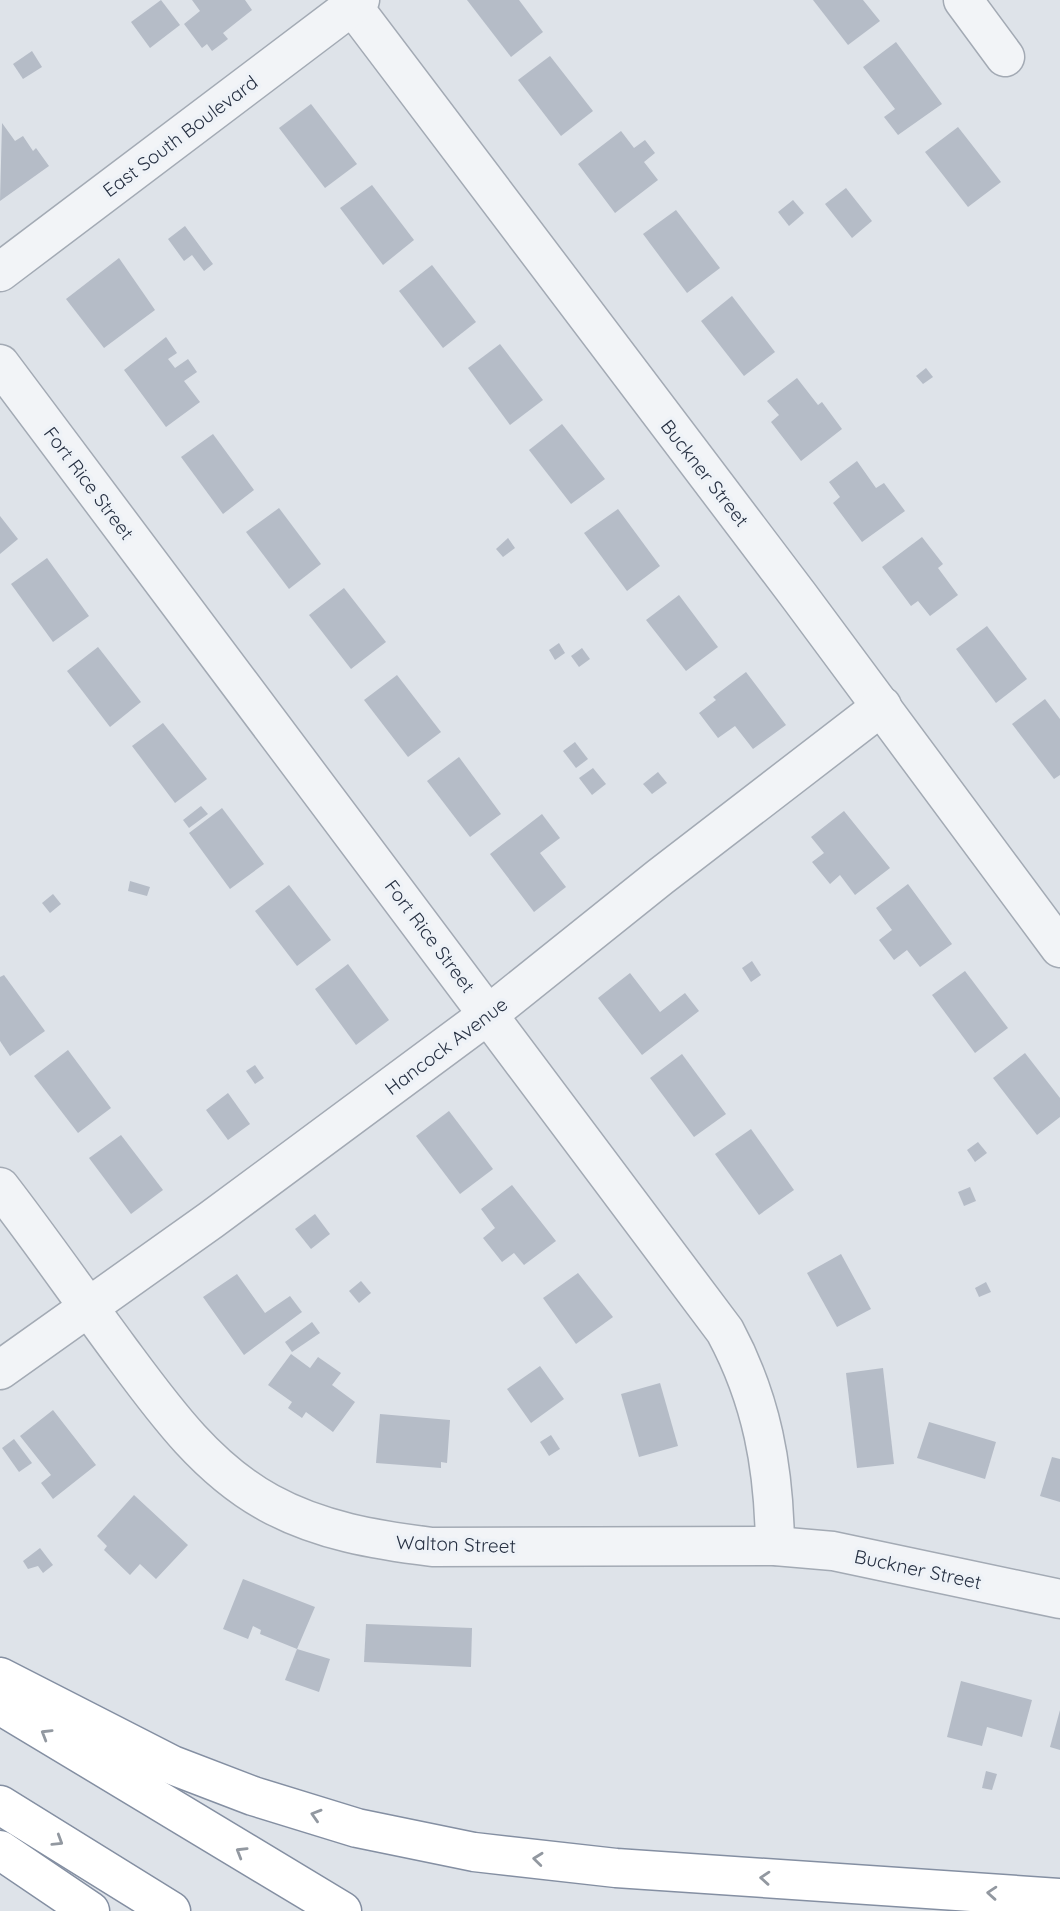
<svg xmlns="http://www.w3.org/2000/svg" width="1060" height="1911" font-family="Quicksand,sans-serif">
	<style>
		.building { fill: #b5bcc7 }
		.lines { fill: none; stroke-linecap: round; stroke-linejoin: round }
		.minor-casing { stroke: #a3aab4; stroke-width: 41 }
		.highway-casing { stroke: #848fa2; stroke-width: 41 }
		.minor { stroke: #f2f4f7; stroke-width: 38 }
		.highway { stroke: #fff; stroke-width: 38 }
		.oneway { stroke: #9298a0 }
		.labels { text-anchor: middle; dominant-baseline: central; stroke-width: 7; stroke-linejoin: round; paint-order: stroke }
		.street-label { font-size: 19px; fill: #263042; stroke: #eef2f7 }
	</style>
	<rect width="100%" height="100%" fill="#dee3e9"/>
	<g class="building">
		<polygon points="161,0 180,25 150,48 131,22"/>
		<polygon points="192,0 245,0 252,10 223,33 228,39 212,51 207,44 202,48 184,24 200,11"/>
		<polygon points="467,0 519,0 543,32 511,57"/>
		<polygon points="813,0 863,0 880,21 848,45"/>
		<polygon points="896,42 942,104 898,135 884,117 895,109 863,67"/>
		<polygon points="32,51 42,67 23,79 13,64"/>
		<polygon points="550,56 593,111 561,136 518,80"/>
		<polygon points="311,104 357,164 325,188 279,128"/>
		<polygon points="2,123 15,141 23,136 33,151 36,148 49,166 0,201"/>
		<polygon points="958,127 1001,182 968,207 925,152"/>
		<polygon points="621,131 634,148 645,140 655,153 644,162 658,180 615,213 578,164"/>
		<polygon points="372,185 414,240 383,265 340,208"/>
		<polygon points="846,188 872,221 852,238 825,204"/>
		<polygon points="793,200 804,213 789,226 778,212"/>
		<polygon points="676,210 720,268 687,293 643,234"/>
		<polygon points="185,226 213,264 204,271 192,255 184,261 168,239"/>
		<polygon points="119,258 155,310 104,348 66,299"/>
		<polygon points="432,265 476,322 443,348 399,291"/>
		<polygon points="732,296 775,352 744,376 701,321"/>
		<polygon points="166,337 177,353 168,359 175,368 188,359 197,372 184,381 200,402 166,427 124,370"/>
		<polygon points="500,344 543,400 510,425 468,368"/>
		<polygon points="926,368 933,377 923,384 916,376"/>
		<polygon points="797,378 818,405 822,402 842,429 801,461 771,422 779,415 767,401"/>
		<polygon points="562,424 605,479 571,504 529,450"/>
		<polygon points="213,434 254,490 223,514 181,457"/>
		<polygon points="857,461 876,488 884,483 905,511 862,542 833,503 840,497 829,482"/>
		<polygon points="279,508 321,564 289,589 246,532"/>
		<polygon points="618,509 660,566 627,591 584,533"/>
		<polygon points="0,516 18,539 0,554"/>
		<polygon points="922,537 943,564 938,568 958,595 930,616 918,601 911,606 882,567"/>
		<polygon points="508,538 515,548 503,557 496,549"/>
		<polygon points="47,558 89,616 53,642 11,584"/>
		<polygon points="344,588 386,642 351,669 309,615"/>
		<polygon points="679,595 718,647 686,671 646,620"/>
		<polygon points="987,626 1027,679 996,703 956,649"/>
		<polygon points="559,643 565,653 555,660 549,650"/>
		<polygon points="98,647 141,702 110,727 67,671"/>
		<polygon points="582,648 590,659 579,667 571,656"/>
		<polygon points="746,672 786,725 753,749 735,726 718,738 699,713 716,700 713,697"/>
		<polygon points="397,675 441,732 408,757 364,700"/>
		<polygon points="1045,699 1060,719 1060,775 1054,779 1012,724"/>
		<polygon points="163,723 207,779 175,803 132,746"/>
		<polygon points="575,742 588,759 576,768 563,751"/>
		<polygon points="459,757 501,814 470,837 427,781"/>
		<polygon points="593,768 606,784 592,795 579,778"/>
		<polygon points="658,772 667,783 652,794 643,784"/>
		<polygon points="201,806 208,814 189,828 183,820"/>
		<polygon points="222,808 264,864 230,889 189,833"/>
		<polygon points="844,811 890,868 855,895 840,875 830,884 812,862 824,853 811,837"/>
		<polygon points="542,814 560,838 540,853 566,887 534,912 490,854"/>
		<polygon points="130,881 150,887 147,896 128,891"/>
		<polygon points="908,884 952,944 920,967 907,950 894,960 879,940 892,930 876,908"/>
		<polygon points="289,885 331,940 297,966 255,911"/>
		<polygon points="53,894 61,904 50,913 42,903"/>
		<polygon points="752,961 761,975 751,982 742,968"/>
		<polygon points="348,964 389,1020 356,1045 315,989"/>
		<polygon points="965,971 1008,1028 975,1053 932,995"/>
		<polygon points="630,973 660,1012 685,993 699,1011 642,1055 598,998"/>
		<polygon points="4,975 45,1031 10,1056 0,1041 0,977"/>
		<polygon points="68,1050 111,1108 78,1133 34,1076"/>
		<polygon points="1025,1053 1060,1098 1060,1117 1037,1135 993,1078"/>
		<polygon points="682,1054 726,1114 694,1137 650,1078"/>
		<polygon points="255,1065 264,1078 255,1084 246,1071"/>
		<polygon points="228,1093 250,1124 228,1140 206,1110"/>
		<polygon points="449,1111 493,1169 460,1194 416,1136"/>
		<polygon points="751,1129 794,1190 759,1215 715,1154"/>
		<polygon points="121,1135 163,1190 131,1214 89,1158"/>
		<polygon points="978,1142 987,1153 975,1162 967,1150"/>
		<polygon points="512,1185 556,1241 524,1265 514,1253 502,1262 483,1238 495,1228 481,1209"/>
		<polygon points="970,1187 976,1201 964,1206 958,1192"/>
		<polygon points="315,1214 330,1234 311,1249 295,1229"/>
		<polygon points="841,1254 871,1309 837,1327 807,1273"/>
		<polygon points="578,1273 613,1317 576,1344 543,1298"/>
		<polygon points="237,1274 265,1313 290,1296 302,1312 244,1355 203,1297"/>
		<polygon points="361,1281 371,1293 359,1303 349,1291"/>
		<polygon points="986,1282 991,1292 979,1297 975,1288"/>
		<polygon points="312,1322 320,1333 292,1352 285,1342"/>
		<polygon points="291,1354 310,1368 318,1357 341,1373 332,1385 355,1402 333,1432 306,1412 302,1418 288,1408 292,1402 268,1385"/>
		<polygon points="540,1366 564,1399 531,1423 507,1389"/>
		<polygon points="883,1368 894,1464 857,1468 846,1373"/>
		<polygon points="660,1383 678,1446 639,1457 621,1394"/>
		<polygon points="53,1410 96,1465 53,1499 41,1483 51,1475 20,1436"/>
		<polygon points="380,1414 450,1420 447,1463 441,1462 441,1468 376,1463"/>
		<polygon points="929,1422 996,1442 985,1479 917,1458"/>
		<polygon points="551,1435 560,1449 549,1456 540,1442"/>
		<polygon points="14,1439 32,1463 19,1472 2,1448"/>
		<polygon points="1052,1457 1060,1459 1060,1502 1040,1496"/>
		<polygon points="134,1495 188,1545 156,1579 140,1564 130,1575 104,1550 107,1546 97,1536"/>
		<polygon points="40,1548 53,1565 43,1573 38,1566 28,1569 23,1561"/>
		<polygon points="243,1579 315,1607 297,1649 260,1634 261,1630 253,1626 248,1639 223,1629"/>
		<polygon points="366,1624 472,1628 471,1667 364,1662"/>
		<polygon points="297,1649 330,1659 319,1692 285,1680"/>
		<polygon points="961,1681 1032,1700 1022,1737 987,1727 982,1746 947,1737"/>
		<polygon points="1060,1710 1060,1750 1050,1747"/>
		<polygon points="986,1771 997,1774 992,1790 982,1788"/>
	</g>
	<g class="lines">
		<g class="minor-casing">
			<g id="minor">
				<polyline points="348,0 799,596 1060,948"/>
				<polyline points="963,0 1005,57"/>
				<polyline points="0,272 360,0"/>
				<path d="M 0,364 L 725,1331 C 762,1400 774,1467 775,1546"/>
				<path d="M 0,1187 C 41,1240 79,1295 119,1349 C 162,1407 205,1468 269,1503 C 320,1531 376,1540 432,1547 L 775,1546 L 833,1551 L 1060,1599"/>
				<polyline points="0,1370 211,1220 489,1014 660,877 882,706"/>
			</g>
		</g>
		<g class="highway-casing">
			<g id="highway">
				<polyline points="0,1677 172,1765 253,1796 357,1828 474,1852 616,1868 1060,1898"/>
				<polyline points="0,1705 342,1911"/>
				<polyline points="0,1805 171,1911"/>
				<polyline points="0,1850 90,1911"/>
			</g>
		</g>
		<use href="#minor" class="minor"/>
		<use href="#highway" class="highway"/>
	</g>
	<defs><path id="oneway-chevron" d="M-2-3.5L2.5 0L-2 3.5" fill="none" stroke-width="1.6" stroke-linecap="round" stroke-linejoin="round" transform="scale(1.75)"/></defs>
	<g class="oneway">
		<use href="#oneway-chevron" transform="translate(46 1734) rotate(-149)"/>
		<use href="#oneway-chevron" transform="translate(316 1815) rotate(-163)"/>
		<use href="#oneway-chevron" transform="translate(58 1841) rotate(32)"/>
		<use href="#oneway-chevron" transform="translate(241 1852) rotate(-149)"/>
		<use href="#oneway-chevron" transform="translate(538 1859) rotate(-174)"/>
		<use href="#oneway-chevron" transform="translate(765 1878) rotate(-176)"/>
		<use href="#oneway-chevron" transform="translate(992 1893) rotate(-176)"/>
	</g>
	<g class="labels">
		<g class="street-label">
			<text transform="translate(180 136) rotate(-37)">East South Boulevard</text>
			<text transform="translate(705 473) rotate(52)">Buckner Street</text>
			<text transform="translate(89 483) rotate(53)">Fort Rice Street</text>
			<text transform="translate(430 936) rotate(53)">Fort Rice Street</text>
			<text transform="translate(446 1046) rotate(-37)">Hancock Avenue</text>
			<text transform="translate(456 1544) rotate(2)">Walton Street</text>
			<text transform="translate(918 1569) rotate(12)">Buckner Street</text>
		</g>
	</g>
</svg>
